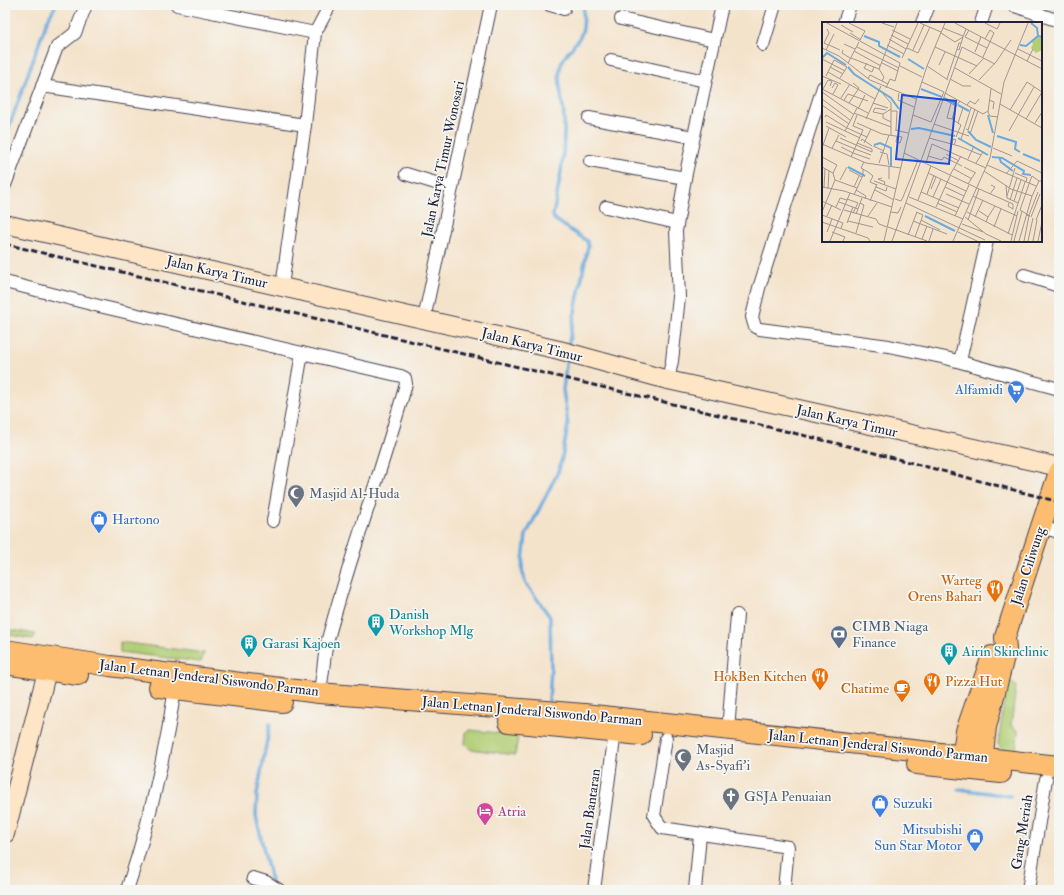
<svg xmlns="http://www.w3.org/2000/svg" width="1064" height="895" font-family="'IM FELL Double Pica',serif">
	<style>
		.green { fill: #b1ce75; stroke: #6a7858 }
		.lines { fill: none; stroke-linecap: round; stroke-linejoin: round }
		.stream { stroke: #6aaadd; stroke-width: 3.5 }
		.street-casing { stroke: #423f51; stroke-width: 14 }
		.secondary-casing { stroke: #423f51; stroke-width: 20 }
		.primary-casing { stroke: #423f51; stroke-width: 22 }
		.street { stroke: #fff; stroke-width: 12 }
		.secondary { stroke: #fee5c5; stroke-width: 18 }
		.primary { stroke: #fcbd6f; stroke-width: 20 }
		.rail { stroke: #22223b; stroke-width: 3; stroke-dasharray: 6 3; stroke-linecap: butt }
		.labels { text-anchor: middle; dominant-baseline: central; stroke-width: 3.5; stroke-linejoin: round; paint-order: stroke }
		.street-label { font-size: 14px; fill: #22223b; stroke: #f6f6f2 }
		.shop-label { font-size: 14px; fill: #366cbe; stroke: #f6f6f2; text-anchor: end }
		.worship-label { font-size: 14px; fill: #5b616d; stroke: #f6f6f2; text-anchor: start }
		.food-label { font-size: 14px; fill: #c56008; stroke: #f6f6f2; text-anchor: end }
		.culture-label { font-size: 14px; fill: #0d838f; stroke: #f6f6f2; text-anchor: start }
		.service-label { font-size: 14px; fill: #4e5e75; stroke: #f6f6f2; text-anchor: start }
		.hotel-label { font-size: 14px; fill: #b23c85; stroke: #f6f6f2; text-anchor: start }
		.inset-river { fill: none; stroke: #6aaadd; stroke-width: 2 }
		.inset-road { fill: none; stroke: #a09691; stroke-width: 1 }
		.view { fill: #1d4ed8; fill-opacity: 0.15; stroke: #1d4ed8; stroke-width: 2 }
		.inset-edge { fill: none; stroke: #22223b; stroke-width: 2 }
	</style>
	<rect width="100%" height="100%" fill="#f6f6f2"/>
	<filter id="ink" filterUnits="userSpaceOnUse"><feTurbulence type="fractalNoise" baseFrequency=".025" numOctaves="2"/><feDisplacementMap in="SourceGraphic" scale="8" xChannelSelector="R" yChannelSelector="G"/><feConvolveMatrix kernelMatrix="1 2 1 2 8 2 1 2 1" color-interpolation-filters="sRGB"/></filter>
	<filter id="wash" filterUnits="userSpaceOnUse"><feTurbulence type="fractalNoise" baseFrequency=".012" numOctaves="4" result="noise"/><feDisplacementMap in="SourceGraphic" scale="16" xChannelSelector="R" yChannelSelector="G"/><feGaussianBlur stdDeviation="0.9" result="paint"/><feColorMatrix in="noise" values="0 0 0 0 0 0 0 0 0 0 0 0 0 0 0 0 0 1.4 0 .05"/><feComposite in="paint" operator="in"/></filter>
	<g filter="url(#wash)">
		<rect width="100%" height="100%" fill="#f4e3cb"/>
		<g class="green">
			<polygon points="5,629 36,634 33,639 5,634"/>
			<polygon points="120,642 204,653 201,662 120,652"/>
			<polygon points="1007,680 1016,686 1011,726 1018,731 1016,749 1009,754 1004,753 998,744"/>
			<polygon points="470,730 515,735 518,737 515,755 470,749 465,744 466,732"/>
		</g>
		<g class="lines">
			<g class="stream">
				<polyline points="5,138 47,21 56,5"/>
				<path d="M 568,347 L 588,246 L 587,241 L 554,219 L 553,215 C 560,181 565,155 564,120 C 564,103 557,86 560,69 C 562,54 578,45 582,32 C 585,23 582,14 584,5"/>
				<polyline points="549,701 551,668 550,617 525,582 522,569 526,535 559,470 563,453 568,424 563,390 567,357"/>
				<polyline points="270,724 257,794 256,816 271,881"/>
				<polyline points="959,789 1010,796"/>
			</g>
		</g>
	</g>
	<g filter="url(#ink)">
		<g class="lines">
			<g class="street-casing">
				<g id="street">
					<polyline points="550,5 564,9"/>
					<polyline points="1012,5 1059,21"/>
					<polyline points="621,19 714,40"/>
					<polyline points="844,23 850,5"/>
					<polyline points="922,23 929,5"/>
					<polyline points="981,23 987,5"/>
					<polyline points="315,33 330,5"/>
					<polyline points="763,45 775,5"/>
					<polyline points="611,60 705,81"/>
					<polyline points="42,86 305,125 315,33 177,5"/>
					<polyline points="823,87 759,288 752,317 755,327 760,329 889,346 946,358 1059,389"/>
					<polyline points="589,118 693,137"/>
					<polyline points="590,161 685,178"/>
					<polyline points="406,174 452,188"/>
					<polyline points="5,185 57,47 75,33 86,5"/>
					<polyline points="606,207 677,223"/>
					<polyline points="1024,275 1059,286"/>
					<path d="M 5,282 L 99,306 L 401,376 L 405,378 L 406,384 C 382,470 351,553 328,639 C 323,657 324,675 319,693"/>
					<polyline points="282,286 305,125"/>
					<polyline points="424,319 491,5"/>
					<polyline points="960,361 987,241"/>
					<polyline points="668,380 672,361 679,297 676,231 685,178 722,5"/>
					<polyline points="273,521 302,353"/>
					<polyline points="1040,527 1059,532"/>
					<polyline points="728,731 737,615"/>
					<polyline points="666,738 654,816 662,828 788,847 784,890"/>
					<polyline points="253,878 266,882 279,890"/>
					<path d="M 127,890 C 148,827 165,755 175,689"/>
					<polyline points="594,890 615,732"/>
					<polyline points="695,890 700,835"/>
					<polyline points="1028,890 1046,779"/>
				</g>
			</g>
			<g class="secondary-casing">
				<g id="secondary">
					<polyline points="5,224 559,350 668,380 1059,467"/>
					<polyline points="5,834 47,671"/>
				</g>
			</g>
			<g class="primary-casing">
				<g id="primary">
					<polyline points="5,650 110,666 319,693 584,714 1059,766"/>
					<polyline points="5,664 78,675"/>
					<polyline points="159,687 282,702"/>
					<polyline points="509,722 641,735"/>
					<polyline points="917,764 1001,773"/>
					<polyline points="961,767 966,731 992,656"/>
					<polyline points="981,770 986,727 1006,649 1005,637 1059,472"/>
				</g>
			</g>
			<use href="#street" class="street"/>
			<use href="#secondary" class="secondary"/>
			<use href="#primary" class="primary"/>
			<polyline class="rail" points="5,244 852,447 1059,502"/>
		</g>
	</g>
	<defs>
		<g id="supermarket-pin" transform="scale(0.9)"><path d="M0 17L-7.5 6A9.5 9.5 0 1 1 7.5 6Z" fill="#3f7fe0" stroke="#f6f6f2"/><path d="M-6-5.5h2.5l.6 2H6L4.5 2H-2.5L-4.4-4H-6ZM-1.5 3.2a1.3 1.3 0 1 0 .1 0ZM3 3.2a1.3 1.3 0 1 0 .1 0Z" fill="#fff"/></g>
		<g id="mosque-pin" transform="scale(0.9)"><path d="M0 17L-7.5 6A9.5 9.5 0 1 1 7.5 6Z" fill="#6b7280" stroke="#f6f6f2"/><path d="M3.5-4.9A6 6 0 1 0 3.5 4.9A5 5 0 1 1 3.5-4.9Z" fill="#fff"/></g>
		<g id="shop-pin" transform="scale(0.9)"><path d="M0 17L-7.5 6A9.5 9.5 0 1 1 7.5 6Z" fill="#3f7fe0" stroke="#f6f6f2"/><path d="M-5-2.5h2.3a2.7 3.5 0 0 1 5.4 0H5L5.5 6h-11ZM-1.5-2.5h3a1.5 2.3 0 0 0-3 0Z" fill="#fff"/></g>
		<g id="restaurant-pin" transform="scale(0.9)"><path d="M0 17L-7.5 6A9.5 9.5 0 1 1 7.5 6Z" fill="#e8710a" stroke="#f6f6f2"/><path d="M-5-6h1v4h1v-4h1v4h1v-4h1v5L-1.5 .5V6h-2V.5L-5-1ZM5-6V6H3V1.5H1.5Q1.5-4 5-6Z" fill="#fff"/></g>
		<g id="building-pin" transform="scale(0.9)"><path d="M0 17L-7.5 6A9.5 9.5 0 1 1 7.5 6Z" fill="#0f9aa8" stroke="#f6f6f2"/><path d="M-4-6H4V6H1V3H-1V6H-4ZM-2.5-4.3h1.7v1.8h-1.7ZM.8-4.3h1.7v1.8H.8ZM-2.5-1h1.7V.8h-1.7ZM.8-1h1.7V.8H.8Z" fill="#fff"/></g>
		<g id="bank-pin" transform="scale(0.9)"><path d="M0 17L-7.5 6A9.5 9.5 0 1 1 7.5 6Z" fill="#5c6f8a" stroke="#f6f6f2"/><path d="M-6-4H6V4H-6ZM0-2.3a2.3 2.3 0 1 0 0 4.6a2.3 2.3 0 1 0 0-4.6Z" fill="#fff"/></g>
		<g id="cafe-pin" transform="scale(0.9)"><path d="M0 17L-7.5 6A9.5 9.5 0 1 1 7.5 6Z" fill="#e8710a" stroke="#f6f6f2"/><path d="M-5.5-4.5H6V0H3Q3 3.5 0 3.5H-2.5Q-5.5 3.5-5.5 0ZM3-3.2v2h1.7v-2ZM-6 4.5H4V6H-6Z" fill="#fff"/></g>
		<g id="church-pin" transform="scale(0.9)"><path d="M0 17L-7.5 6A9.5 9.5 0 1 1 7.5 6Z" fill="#6b7280" stroke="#f6f6f2"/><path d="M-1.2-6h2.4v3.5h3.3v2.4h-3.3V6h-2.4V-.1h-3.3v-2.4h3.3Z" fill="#fff"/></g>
		<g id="hotel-pin" transform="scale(0.9)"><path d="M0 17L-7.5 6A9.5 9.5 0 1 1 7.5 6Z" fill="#d1479c" stroke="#f6f6f2"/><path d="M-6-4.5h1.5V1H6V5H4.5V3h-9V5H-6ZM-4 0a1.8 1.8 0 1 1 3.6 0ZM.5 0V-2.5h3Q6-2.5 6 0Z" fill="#fff"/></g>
	</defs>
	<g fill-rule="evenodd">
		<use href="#supermarket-pin" x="1016" y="389"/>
		<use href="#mosque-pin" x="296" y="493"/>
		<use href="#shop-pin" x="99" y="519"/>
		<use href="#restaurant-pin" x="995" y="588"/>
		<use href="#building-pin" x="376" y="622"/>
		<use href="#bank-pin" x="839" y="634"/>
		<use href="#building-pin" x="249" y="643"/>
		<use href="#building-pin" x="949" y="651"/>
		<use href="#restaurant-pin" x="820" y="676"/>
		<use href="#restaurant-pin" x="932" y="681"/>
		<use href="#cafe-pin" x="902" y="688"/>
		<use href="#mosque-pin" x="683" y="757"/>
		<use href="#church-pin" x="731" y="796"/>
		<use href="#shop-pin" x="880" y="803"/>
		<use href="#hotel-pin" x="485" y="811"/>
		<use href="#shop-pin" x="975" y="837"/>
	</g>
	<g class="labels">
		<g class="street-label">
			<text transform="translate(443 159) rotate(-78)">Jalan Karya Timur Wonosari</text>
			<text transform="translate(217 272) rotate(13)">Jalan Karya Timur</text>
			<text transform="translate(532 345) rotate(14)">Jalan Karya Timur</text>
			<text transform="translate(847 421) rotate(13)">Jalan Karya Timur</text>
			<text transform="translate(1028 566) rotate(-72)">Jalan Ciliwung</text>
			<text transform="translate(209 678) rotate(7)">Jalan Letnan Jenderal Siswondo Parman</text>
			<text transform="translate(532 711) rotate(5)">Jalan Letnan Jenderal Siswondo Parman</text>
			<text transform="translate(878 746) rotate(6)">Jalan Letnan Jenderal Siswondo Parman</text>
			<text transform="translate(590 809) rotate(-82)">Jalan Bantaran</text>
			<text transform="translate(1022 832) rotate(-81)">Gang Meriah</text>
		</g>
		<g class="shop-label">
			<text x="1003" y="389">Alfamidi</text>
			<text x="112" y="519" text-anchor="start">Hartono</text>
			<text x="893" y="803" text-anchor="start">Suzuki</text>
			<text x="962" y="829">Mitsubishi<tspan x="962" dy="16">Sun Star Motor</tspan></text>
		</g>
		<g class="worship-label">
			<text x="309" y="493">Masjid Al-Huda</text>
			<text x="696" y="749">Masjid<tspan x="696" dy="16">As-Syafi'i</tspan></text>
			<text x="744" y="796">GSJA Penuaian</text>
		</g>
		<g class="food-label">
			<text x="982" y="580">Warteg<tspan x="982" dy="16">Orens Bahari</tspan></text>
			<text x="807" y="676">HokBen Kitchen</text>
			<text x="945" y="681" text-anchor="start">Pizza Hut</text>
			<text x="889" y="688">Chatime</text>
		</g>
		<g class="culture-label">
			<text x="389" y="614">Danish<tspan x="389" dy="16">Workshop Mlg</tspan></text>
			<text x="262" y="643">Garasi Kajoen</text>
			<text x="962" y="651">Airin Skinclinic</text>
		</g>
		<g class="service-label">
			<text x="852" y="626">CIMB Niaga<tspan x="852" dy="16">Finance</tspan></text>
		</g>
		<g class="hotel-label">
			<text x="498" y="811">Atria</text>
		</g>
	</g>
	<g transform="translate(822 22)">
		<rect width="220" height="220" fill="#f4e3cb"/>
		<path d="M 214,15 L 220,16 L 220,28 L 214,31 L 209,26 L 211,22 L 209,19 Z" fill="#b1ce75"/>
		<path class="inset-river" d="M 209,1 L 215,6 L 216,14 L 220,15M 42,14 L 57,20 L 57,24 L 78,35M 198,23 L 204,24 L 216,14M 0,36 L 5,31 L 24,43M 86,37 L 102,47M 26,45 L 32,52 L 69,76 L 77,87M 99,67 L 120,75M 122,76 L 134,82M 136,83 L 147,89M 166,93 L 171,111M 89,107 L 97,106 L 133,114M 146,109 L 154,118 L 169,125M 175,114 L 194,120 L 193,127 L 198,130M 136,116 L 166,133M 52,123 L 58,121 L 69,126 L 69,144M 201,132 L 218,139M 170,135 L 180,136 L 202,149 L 201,152 L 209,153M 177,135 L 179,140 L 191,149M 26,145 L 43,154M 103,194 L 133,209"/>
		<path class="inset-road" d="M 5,1 L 78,41M 27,1 L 43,9 L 38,18M 60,1 L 72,5M 98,1 L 119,10M 133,1 L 220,47M 163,1 L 175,7 L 178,1M 19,3 L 31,10M 121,6 L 141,14M 5,7 L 7,11 L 2,21 L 6,23M 70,8 L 88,17M 147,8 L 143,15 L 165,26M 28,11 L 39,18M 119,11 L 133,20 L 141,15 L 144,7M 69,13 L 86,22M 67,17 L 84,27M 22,22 L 33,27M 7,23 L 18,28M 65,23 L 82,32M 35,25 L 77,46M 113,25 L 155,44M 0,26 L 17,34 L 48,58 L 94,77M 85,26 L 96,31 L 108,5M 135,27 L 137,28 L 141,15M 196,27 L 220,39M 4,28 L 12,12M 21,28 L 20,31 L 28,36M 91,28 L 102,3M 32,29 L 59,44M 153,30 L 159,15M 161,35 L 172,11 L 168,8 L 163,17M 29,36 L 57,47M 80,36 L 96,1M 0,37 L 23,49M 205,39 L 211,27M 26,41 L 37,20M 45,41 L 42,46 L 50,50 L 52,45M 60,41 L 76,49M 117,43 L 123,30M 78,44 L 100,55M 105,44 L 126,58M 8,45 L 21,52M 133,46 L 179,72M 57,47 L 75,1M 57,47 L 62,55 L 60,59M 6,50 L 53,77M 147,52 L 162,36M 0,54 L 19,62M 4,54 L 12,38 L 25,45 L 18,56M 46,57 L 48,53 L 66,62M 125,57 L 137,21 L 139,21M 128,57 L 141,64 L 149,64M 157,58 L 174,40 L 189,18M 10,66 L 13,61 L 16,63 L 11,72M 64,66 L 68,57 L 73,59 L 78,41M 0,67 L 46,91M 1,67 L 6,58 L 10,59 L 8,64M 169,67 L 166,90 L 168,94 L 176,95M 0,70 L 31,92M 77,71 L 76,78 L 92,85M 123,71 L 161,92 L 166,89M 61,72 L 69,81 L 69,113M 19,76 L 28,62M 0,77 L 28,98M 121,77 L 134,84 L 138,79M 22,78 L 26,72 L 46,79M 167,78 L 172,80 L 171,87M 27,81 L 37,66 L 31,61M 51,81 L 66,86M 129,81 L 125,96 L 130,97 L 134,84M 178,82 L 220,106M 0,83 L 27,102M 145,83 L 148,79 L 153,82 L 157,77M 36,87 L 43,73M 64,88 L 53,86 L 51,90 L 61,92 L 69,87M 188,88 L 205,60 L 220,70M 69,89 L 75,89 L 74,108M 32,91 L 69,105M 61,92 L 61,96 L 69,100M 91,93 L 109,100 L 122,70 L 100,60M 3,95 L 4,93 L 25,106M 44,97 L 59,64M 130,97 L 139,103 L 134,115M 204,97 L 220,70M 4,100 L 38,116M 35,101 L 60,112 L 80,115M 136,101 L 141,86M 213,101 L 220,90M 112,102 L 147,114M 4,104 L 24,115M 25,106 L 45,115M 144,107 L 146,108 L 153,87M 73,108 L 86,111M 23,109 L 35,86M 187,109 L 212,65M 148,112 L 156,89M 75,114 L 74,120 L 78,121 L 80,115M 18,116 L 50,130M 107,116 L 137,124 L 159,133M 139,117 L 149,86M 14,119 L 33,127M 39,119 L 40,117 L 50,124M 35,121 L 50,127 L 50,130M 42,121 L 49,107M 0,122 L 44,141 L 79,146M 130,122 L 131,117 L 134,118 L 132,123M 51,124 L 62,129M 19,125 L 31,131M 0,126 L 7,106M 10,126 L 17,113M 171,126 L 190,134M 33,127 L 49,133M 58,130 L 65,132 L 67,143M 31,131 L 48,137M 82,131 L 155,166M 124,132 L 137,139M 106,134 L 120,138 L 122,135 L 140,144M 0,135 L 15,143 L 11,151M 29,135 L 41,108 L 31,104 L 35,93M 146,137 L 152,124M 42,140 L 39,146 L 46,150 L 51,154 L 48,160 L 55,163M 57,141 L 67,113M 104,141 L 110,122 L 164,146M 154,141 L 161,130M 165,143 L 214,164M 67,144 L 67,157M 0,145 L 11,151 L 13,158 L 0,190M 142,145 L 154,151M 132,147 L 150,157M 27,148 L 40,155M 162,149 L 189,167 L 210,174M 106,151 L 144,169M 193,151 L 205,156 L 204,160M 184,152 L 195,139 L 220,151M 128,153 L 139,134M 60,156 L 56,157 L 63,160 L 62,163M 13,158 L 35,166M 18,158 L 25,145M 52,159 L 74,167M 146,162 L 153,151M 184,163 L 185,176 L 196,181M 0,165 L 22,169 L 70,185M 2,165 L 3,147M 32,165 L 37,154M 54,165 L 64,169 L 65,165M 123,165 L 142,174M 6,166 L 7,149M 155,166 L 191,182 L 191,187 L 186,184 L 187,181M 109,167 L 114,155M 34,168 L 44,174 L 43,177M 53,168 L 72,178M 99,170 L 137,186M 105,172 L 112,153M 124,172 L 147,182M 168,172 L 173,165 L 169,163M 32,173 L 41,153 L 41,147M 151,174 L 195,194M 185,174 L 193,146M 87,175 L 141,197M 111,175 L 119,157M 25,177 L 36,181 L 31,191M 73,177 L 79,179 L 81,175 L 96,138M 96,178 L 109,144M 188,178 L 195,156M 0,179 L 19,188M 48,179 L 55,162M 192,179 L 199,158M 17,180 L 36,187M 84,181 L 163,218M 115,181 L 135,190M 14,185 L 18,176 L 25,178M 114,185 L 128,154M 22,188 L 54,197 L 57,202 L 65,205M 157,189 L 166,195 L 164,200M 69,190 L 76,191 L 79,185M 145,190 L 190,213M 34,192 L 40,176M 0,193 L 21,201 L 19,206M 204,193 L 208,194 L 198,188 L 207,162 L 210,154 L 217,159M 207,193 L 216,170M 5,194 L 10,183M 46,194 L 55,181M 133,194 L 147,163M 143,195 L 164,212 L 179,219M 153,195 L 161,178M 166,195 L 173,184M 209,195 L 218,172M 99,198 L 118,208M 146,198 L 157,167M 214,198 L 220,183M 26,199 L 51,205M 91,199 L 125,212M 0,200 L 46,216 L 48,219M 25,201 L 31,185M 140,202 L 161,210M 66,205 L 105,219M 172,205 L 179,187M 5,210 L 10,197M 10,210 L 23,215 L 21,219M 136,210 L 155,219M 34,211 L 42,183 L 38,181M 186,212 L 203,160M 86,213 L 95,190M 93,215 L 101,193 L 94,190M 100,217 L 105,204M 8,219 L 28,171M 62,219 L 95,75 L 105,44 L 123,1M 70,219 L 140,25 L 173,42M 107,219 L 111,207M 131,219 L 168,136 L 182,60 L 206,1M 189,219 L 196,189M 192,219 L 200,189M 197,219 L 210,174 L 217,159 L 220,159M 202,219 L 207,194M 206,219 L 211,196M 211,219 L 215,198M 216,219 L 220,200"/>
		<path class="view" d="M 80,73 L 134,79 L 127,142 L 74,137 Z"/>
		<rect width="220" height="220" class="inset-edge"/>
	</g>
	<rect width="1064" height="895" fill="none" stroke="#f6f6f2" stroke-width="20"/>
</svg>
